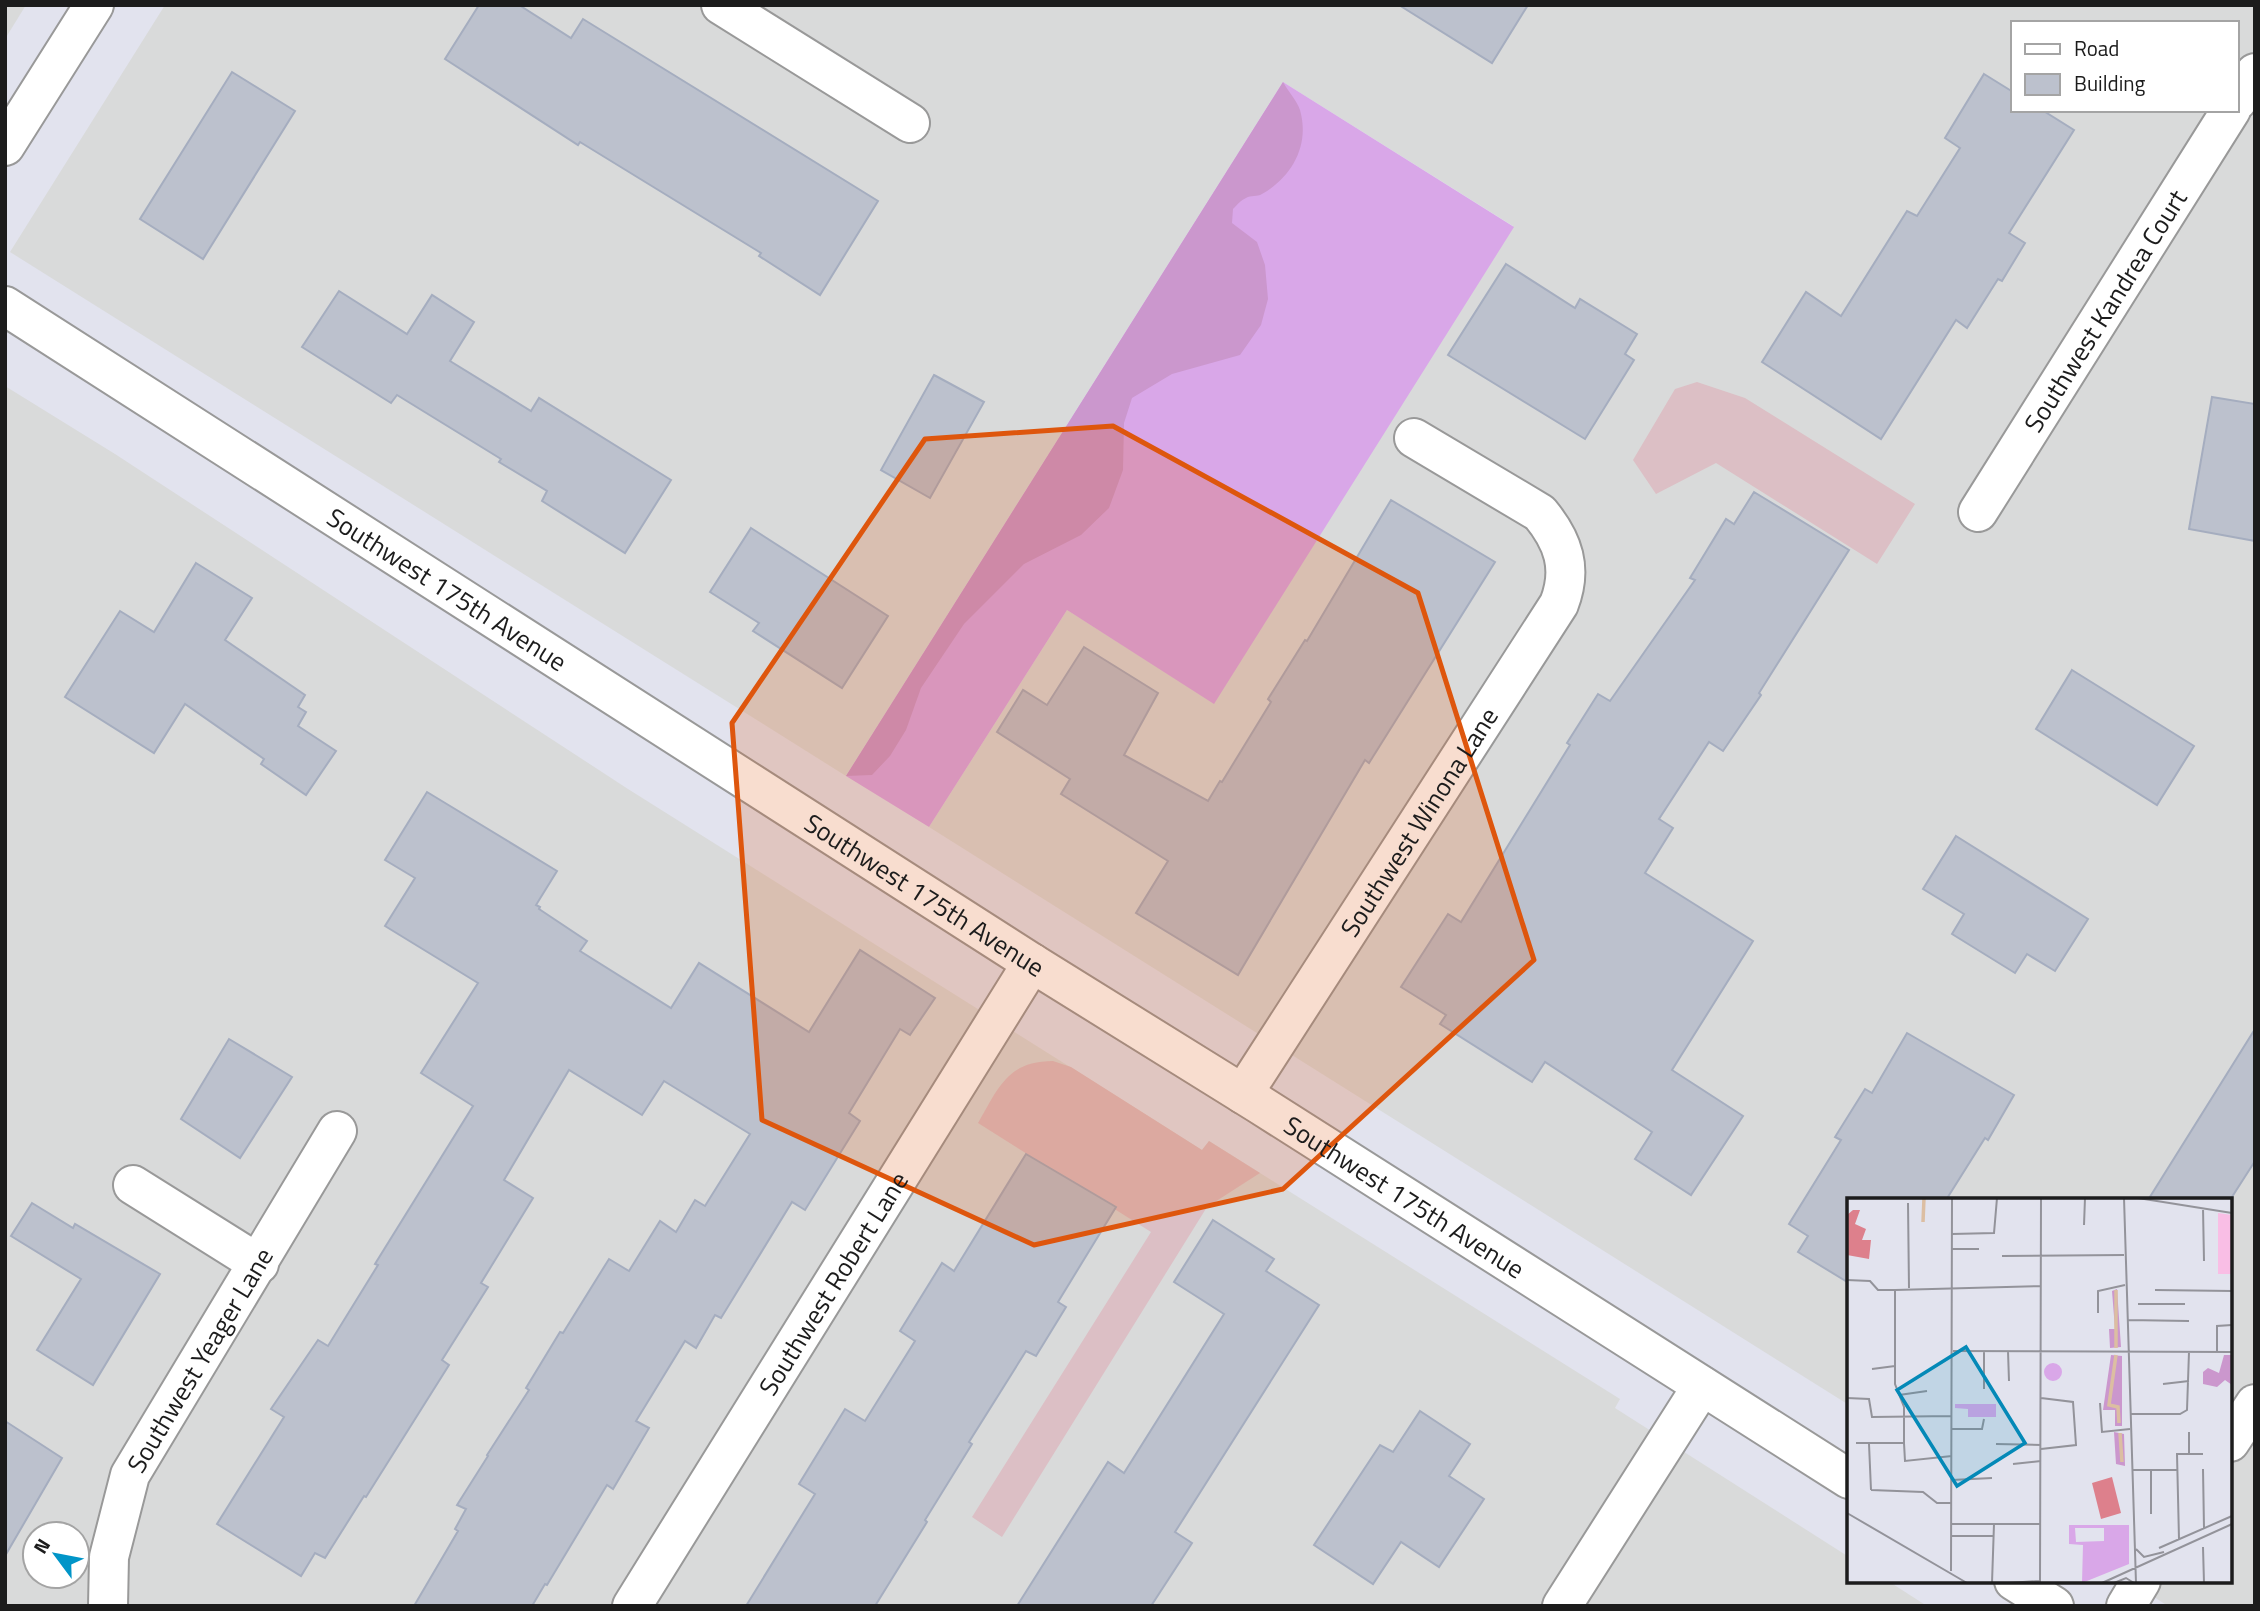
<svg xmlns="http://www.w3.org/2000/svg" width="2260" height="1611" font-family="'Titillium Web',sans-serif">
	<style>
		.residential { fill: #d9dada; fill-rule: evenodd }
		.grass { fill: #d9a7e8 }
		.forest { fill: #cb97cd }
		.wetland { fill: #dcbfc5 }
		.building { fill: #bcc1cd; stroke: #a5adbf; stroke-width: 2 }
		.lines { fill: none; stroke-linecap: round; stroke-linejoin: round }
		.street-casing { stroke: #999; stroke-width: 42 }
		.street { stroke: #fff; stroke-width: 38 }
		.marked { fill: #de560d; fill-opacity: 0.2; stroke: #de560d; stroke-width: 5; stroke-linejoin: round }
		.labels { text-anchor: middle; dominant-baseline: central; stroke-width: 7; stroke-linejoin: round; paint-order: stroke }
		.street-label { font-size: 26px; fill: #1c1c1c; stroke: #fff }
		.inset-river { fill: none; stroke: #dcbea2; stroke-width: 3.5 }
		.inset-road { fill: none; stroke: #93939a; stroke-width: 2 }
		.view { fill: #0489b7; fill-opacity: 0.15; stroke: #0489b7; stroke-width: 3.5 }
		.inset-edge { fill: none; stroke: #1c1c1c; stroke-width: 3.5 }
	</style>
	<rect width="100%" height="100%" fill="#e2e3ee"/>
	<g class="residential">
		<polygon points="5,5 26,5 5,39"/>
		<path d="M 165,5 L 2255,5 L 2255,1606 L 2168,1606 L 2129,1581 L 2230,1581 L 2230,1200 L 1849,1200 L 1849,1405 L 929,827 L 1067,610 L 1214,703 L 1513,226 L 1283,82 L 846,776 L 10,252 ZM 2013,23 L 2237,23 L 2237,110 L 2013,110 Z"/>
		<path d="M 5,386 L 115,454 L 628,789 L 1202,1150 L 1209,1141 L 1620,1399 L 1615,1408 L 1849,1557 L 1849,1581 L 1888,1581 L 1927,1606 L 5,1606 ZM 35,1534 L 77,1534 L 77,1576 L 35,1576 Z"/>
	</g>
	<polygon class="grass" points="1283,82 1514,227 1214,704 1067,610 929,827 846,776"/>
	<path class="forest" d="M 1283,82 C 1288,91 1297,101 1300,110 C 1310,145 1292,177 1262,194 C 1257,197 1251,195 1246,198 C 1241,200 1237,205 1233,209 L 1232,223 L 1257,242 L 1265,265 L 1268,299 L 1261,325 L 1240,355 L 1172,374 L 1132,398 L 1124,423 L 1123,470 L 1109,508 L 1081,535 L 1024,564 L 964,624 L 921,688 L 906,730 L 890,756 L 872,775 L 846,776 Z"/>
	<g class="wetland">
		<polygon points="1697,382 1745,398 1915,504 1877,564 1716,463 1656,494 1633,460 1675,389"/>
		<path d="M 1053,1061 L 1071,1067 L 1202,1150 L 1209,1141 L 1260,1173 L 1207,1207 L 1002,1537 L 972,1517 L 1151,1232 L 978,1123 C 998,1089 1007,1061 1053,1061 Z"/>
	</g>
	<g class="building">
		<polygon points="479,5 519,5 571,38 583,19 878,201 820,295 759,256 761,253 580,142 578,145 445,59"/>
		<polygon points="1399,5 1528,5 1492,63"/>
		<polygon points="232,72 295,111 203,259 140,219"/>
		<polygon points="1984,74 2013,92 2013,110 2042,110 2074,130 2009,233 2025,243 2002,281 1998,279 1967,328 1956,320 1881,439 1762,362 1806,292 1841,316 1907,211 1917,216 1960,148 1945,138"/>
		<polygon points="1506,264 1575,308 1580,299 1637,334 1625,354 1634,360 1585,439 1448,355"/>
		<polygon points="339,291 407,334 432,295 474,322 450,361 531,411 539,398 671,480 625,553 542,501 547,491 499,462 501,459 397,395 391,403 302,347"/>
		<polygon points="934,375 984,402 930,498 881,470"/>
		<polygon points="2212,397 2255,404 2255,541 2189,529"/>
		<polygon points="1754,492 1849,550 1759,693 1761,695 1723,751 1709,742 1659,819 1673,828 1645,873 1753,941 1672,1070 1743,1116 1691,1195 1635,1159 1652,1132 1545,1062 1532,1082 1440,1024 1446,1015 1401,987 1448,914 1461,922 1570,745 1567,743 1598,694 1610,701 1695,580 1690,578 1726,519 1734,524"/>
		<polygon points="1391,500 1495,562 1369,763 1365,760 1238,975 1136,913 1168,861 1061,794 1070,779 997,732 1023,690 1047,705 1084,647 1158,693 1124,755 1208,801 1220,781 1222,782 1271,702 1268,699 1305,640 1307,641"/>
		<polygon points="751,528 888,616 842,688 753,631 759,623 710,592"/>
		<polygon points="196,563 252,598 225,640 305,695 298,707 306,712 298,726 336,751 306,795 261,764 264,759 185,704 154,753 65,697 120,611 154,632"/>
		<polygon points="2072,670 2194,746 2157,805 2036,729"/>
		<polygon points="427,792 557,871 536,905 540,907 539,909 587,941 580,951 671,1008 699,963 809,1032 860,950 935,998 910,1035 900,1029 849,1113 860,1121 805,1210 792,1202 721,1318 715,1315 696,1348 685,1341 636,1421 649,1428 613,1489 607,1485 547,1585 545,1584 532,1606 414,1606 458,1531 455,1529 466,1509 457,1505 488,1456 487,1455 529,1390 526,1388 560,1332 563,1333 609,1259 629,1271 660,1221 676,1232 695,1200 705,1206 750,1134 664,1081 642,1115 569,1070 504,1180 533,1198 481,1283 488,1287 442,1360 449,1365 366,1497 364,1496 325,1558 315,1553 301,1576 217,1524 284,1417 271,1409 318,1340 328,1346 378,1265 375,1264 473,1106 421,1073 478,983 385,926 415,878 385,860"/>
		<polygon points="1956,836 2088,919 2055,971 2027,954 2015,973 1952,934 1964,914 1923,889"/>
		<polygon points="2255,1029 2255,1161 2230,1200 2148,1200"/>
		<polygon points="1907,1033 2014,1095 1988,1140 1985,1138 1946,1200 1849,1200 1849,1283 1798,1252 1808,1236 1789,1224 1841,1140 1835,1137 1865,1089 1872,1093"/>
		<polygon points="229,1039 292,1077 240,1158 181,1119"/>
		<polygon points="1026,1154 1116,1207 1058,1302 1066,1307 1036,1356 1026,1351 969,1442 972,1444 925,1520 927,1522 875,1606 746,1606 815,1494 799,1484 845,1409 865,1421 915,1341 900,1331 942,1263 954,1271"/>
		<polygon points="32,1203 73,1228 75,1224 160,1274 93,1385 37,1350 81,1279 11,1236"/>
		<polygon points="1213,1220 1274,1259 1266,1271 1319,1305 1175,1532 1192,1543 1151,1606 1017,1606 1108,1462 1124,1473 1224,1314 1174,1282"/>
		<polygon points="1420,1411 1470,1444 1449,1476 1484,1499 1439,1567 1401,1542 1373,1584 1314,1545 1380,1445 1393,1452"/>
		<polygon points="5,1421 62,1458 5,1556"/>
	</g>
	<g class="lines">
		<g class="street-casing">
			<g id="street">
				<polyline points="721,5 910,123"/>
				<polyline points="2237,101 2255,73"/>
				<polyline points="5,146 94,5"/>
				<path id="s1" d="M 5,306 L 1032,963 L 1259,1104 L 1849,1479"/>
				<path id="s2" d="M 1978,512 L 2231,110"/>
				<path id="s3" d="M 1243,1094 L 1559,604 C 1573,568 1563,541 1540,513 L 1414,438"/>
				<polyline points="133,1185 259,1264"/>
				<polyline points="2230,1442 2255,1404"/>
				<polyline points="2014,1581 2054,1606"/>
				<path id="s4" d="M 108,1606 L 109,1557 L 130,1475 L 337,1131"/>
				<path id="s5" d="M 632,1606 L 1032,963"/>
				<polyline points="1562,1606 1702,1386"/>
				<polyline points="2126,1606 2141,1581"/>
			</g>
		</g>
		<use href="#street" class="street"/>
	</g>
	<path class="marked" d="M 1113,426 L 1418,593 L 1534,960 L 1283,1189 L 1034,1245 L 762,1120 L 732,723 L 925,439 Z"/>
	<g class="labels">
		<g class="street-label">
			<text stroke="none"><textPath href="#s2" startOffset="238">Southwest Kandrea Court</textPath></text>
			<text stroke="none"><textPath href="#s1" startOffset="525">Southwest 175th Avenue</textPath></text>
			<text stroke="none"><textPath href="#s3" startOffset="324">Southwest Winona Lane</textPath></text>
			<text stroke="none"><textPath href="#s1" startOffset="1092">Southwest 175th Avenue</textPath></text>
			<text stroke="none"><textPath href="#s1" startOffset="1659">Southwest 175th Avenue</textPath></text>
			<text stroke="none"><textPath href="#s5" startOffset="380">Southwest Robert Lane</textPath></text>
			<text stroke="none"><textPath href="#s4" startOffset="268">Southwest Yeager Lane</textPath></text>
		</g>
	</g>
	<g transform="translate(1847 1198)">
		<rect width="385" height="385" fill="#e2e3ee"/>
		<path d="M197 174a9 9 0 1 1 18 0a9 9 0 1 1-18 0ZM 108,206 L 149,206 L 149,219 L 121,219 L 121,211 L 108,210 ZM 222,327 L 282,327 L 282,366 L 235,385 L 236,347 L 222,346 ZM 228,330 L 257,330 L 257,343 L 229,344 Z" fill="#d9a7e8" fill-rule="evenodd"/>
		<path d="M 270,91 L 274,149 L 263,150 L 262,131 L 268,131 L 265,93 ZM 264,157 L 275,158 L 275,228 L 268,228 L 268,212 L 256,212 ZM 377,157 L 385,157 L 385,187 L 378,182 L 370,189 L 356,186 L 356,174 L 361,170 L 372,175 ZM 267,234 L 277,236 L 278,268 L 269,266 Z" fill="#cb97cd"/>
		<path d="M 371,15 L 385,17 L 385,76 L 371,76 Z" fill="#f9bee5"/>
		<path d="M 6,12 L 13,12 L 8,26 L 19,31 L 15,42 L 24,42 L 22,61 L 0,57 L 0,17 ZM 265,279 L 274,315 L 254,321 L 245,285 Z" fill="#dd808c"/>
		<path class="inset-river" d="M 76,24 L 77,0M 269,150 L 269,92M 269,157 L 262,207 L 271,209 L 272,225M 273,235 L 275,264"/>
		<path class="inset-road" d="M 277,0 L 289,385M 291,0 L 385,15M 61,5 L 62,90M 356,10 L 357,63M 237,27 L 238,0M 105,36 L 147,35 L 150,0M 105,51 L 132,51M 155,58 L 277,57M 0,82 L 23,83 L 31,92 L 48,92 L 193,88M 48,92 L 48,186 L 57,209 L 57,245M 308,92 L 385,93M 291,106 L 338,106M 251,115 L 251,93 L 278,87M 281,122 L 342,123M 106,153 L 385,154M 137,153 L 137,191M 161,153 L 162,183M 370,154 L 370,128 L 385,127M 25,171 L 48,168M 316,186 L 342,183M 52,197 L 80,193M 0,200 L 22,201 L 25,219 L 105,218M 194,200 L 226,204 L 229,247 L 194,251M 253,205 L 255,234 L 283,231M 283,216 L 333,216 L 340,212 L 342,154M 105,231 L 135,231 L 137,221M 9,245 L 57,245 L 58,263 L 105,258M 22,246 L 24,292M 149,246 L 194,247M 342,256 L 342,234M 166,266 L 194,263M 356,271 L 357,330M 286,272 L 330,272M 304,272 L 304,316M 105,282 L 145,280M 24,292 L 76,294 L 90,305 L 105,305M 0,315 L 120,385M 105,326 L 193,326M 105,338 L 147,338M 332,341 L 330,256 L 356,256M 356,349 L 357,385M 312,350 L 385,318M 289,351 L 297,359 L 317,354M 104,373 L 105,0M 145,385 L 147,326M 161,385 L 193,383M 193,385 L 194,0M 255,385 L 385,326M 267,385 L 279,380 L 287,385"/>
		<path class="view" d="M 119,149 L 178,245 L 110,288 L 50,192 Z"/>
		<rect width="385" height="385" class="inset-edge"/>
	</g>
	<rect width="2260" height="1611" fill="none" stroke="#1c1c1c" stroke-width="14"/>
	<rect x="2011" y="21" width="228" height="91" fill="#ffffff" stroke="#a4a4a4" stroke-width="2"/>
	<rect x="2025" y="44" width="35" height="10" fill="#ffffff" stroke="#a4a4a4" stroke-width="2"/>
	<text x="2074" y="56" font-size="21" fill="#1c1c1c">Road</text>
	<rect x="2025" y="74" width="35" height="21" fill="#bcc1cd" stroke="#a4a4a4" stroke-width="2"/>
	<text x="2074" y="91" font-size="21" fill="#1c1c1c">Building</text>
	<g transform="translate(56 1555) rotate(302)"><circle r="33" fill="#ffffff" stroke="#a4a4a4" stroke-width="2"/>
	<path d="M0-5L12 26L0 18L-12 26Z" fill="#0195c8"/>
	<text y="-10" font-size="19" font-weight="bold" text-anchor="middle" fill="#1c1c1c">N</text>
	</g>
</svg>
